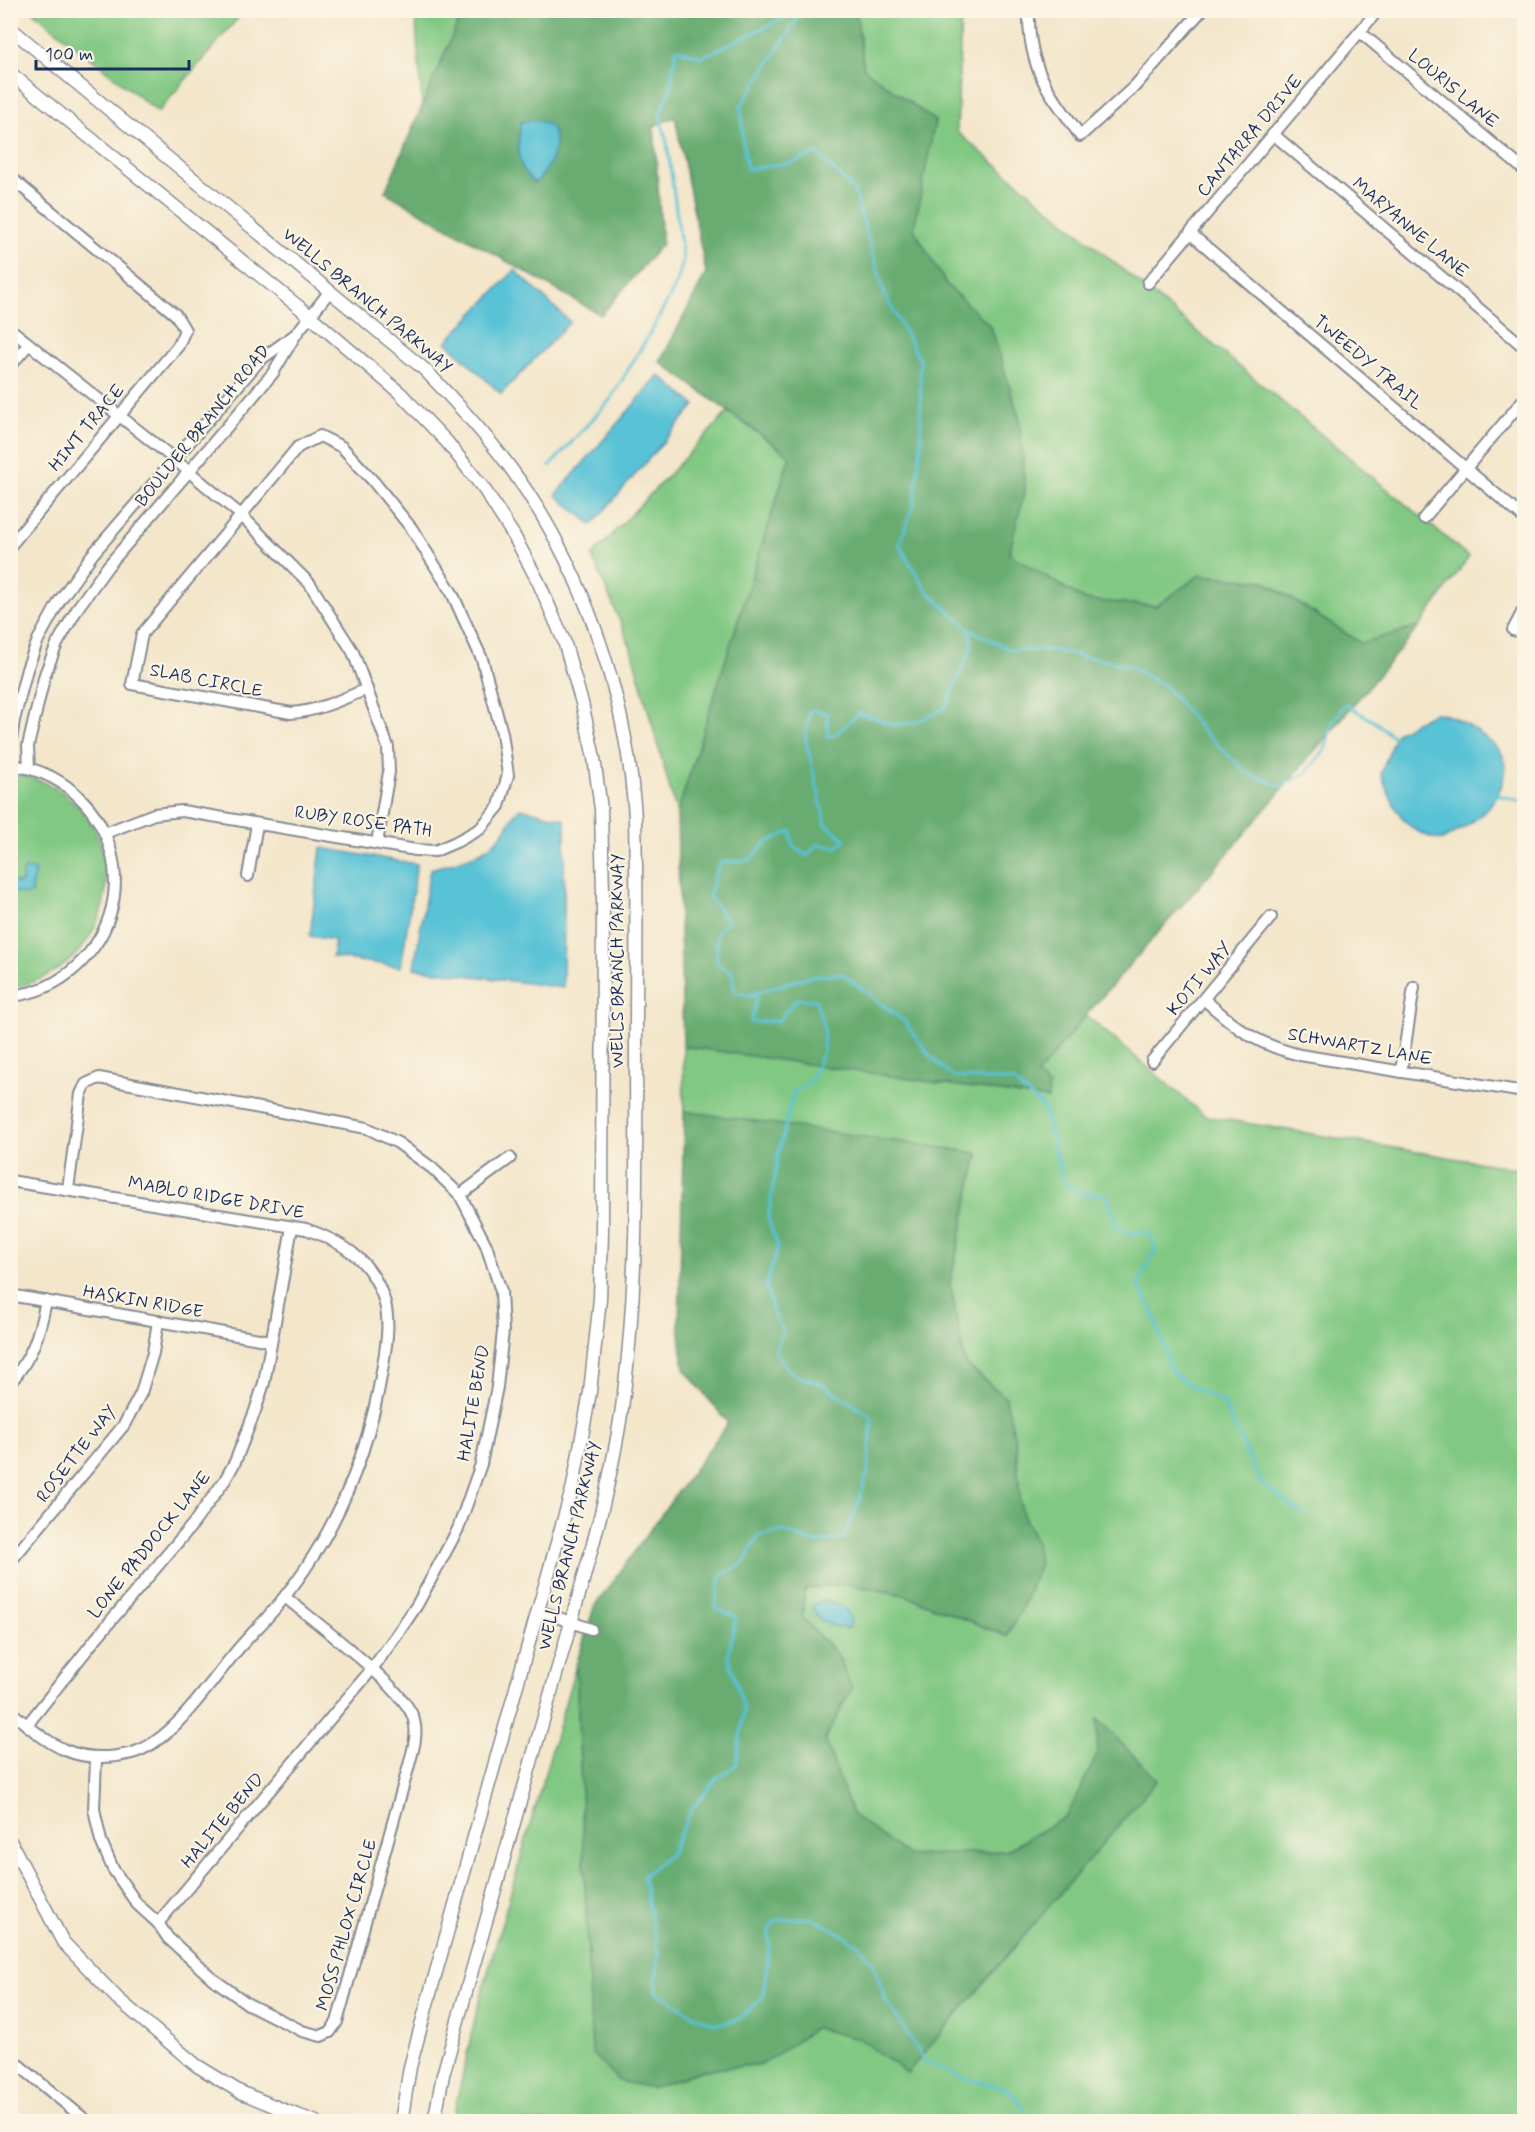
<svg xmlns="http://www.w3.org/2000/svg" width="1535" height="2132" font-family="Mynerve,sans-serif">
	<style>
		.green { fill: #81c883; stroke: #4e7c70; stroke-width: 1.5 }
		.forest { fill: #68ac71; stroke: #426e68; stroke-width: 1.5 }
		.water { fill: #59c2d6; stroke: #3a789a; stroke-width: 1.5 }
		.lines { fill: none; stroke-linecap: round; stroke-linejoin: round }
		.stream { stroke: #59c2d6; stroke-width: 3 }
		.minor-casing { stroke: #878a94; stroke-width: 14 }
		.tertiary-casing { stroke: #878a94; stroke-width: 15 }
		.minor { stroke: #fff; stroke-width: 10 }
		.tertiary { stroke: #fff; stroke-width: 12 }
		.labels { text-anchor: middle; dominant-baseline: central; stroke-width: 4.5; stroke-linejoin: round; paint-order: stroke }
		.street-label { font-size: 18px; fill: #1b2f5e; stroke: #fcf5e5 }
	</style>
	<rect width="100%" height="100%" fill="#fcf5e5"/>
	<filter id="ink" filterUnits="userSpaceOnUse"><feTurbulence type="fractalNoise" baseFrequency=".0167" numOctaves="2"/><feDisplacementMap in="SourceGraphic" scale="12" xChannelSelector="R" yChannelSelector="G"/><feConvolveMatrix kernelMatrix="1 2 1 2 8 2 1 2 1" color-interpolation-filters="sRGB"/></filter>
	<filter id="wash" filterUnits="userSpaceOnUse"><feTurbulence type="fractalNoise" baseFrequency=".008" numOctaves="4" result="noise"/><feDisplacementMap in="SourceGraphic" scale="24" xChannelSelector="R" yChannelSelector="G"/><feGaussianBlur stdDeviation="1.35" result="paint"/><feColorMatrix in="noise" values="0 0 0 0 0 0 0 0 0 0 0 0 0 0 0 0 0 1.4 0 .05"/><feComposite in="paint" operator="in"/></filter>
	<g filter="url(#wash)">
		<rect width="100%" height="100%" fill="#f3e6ca"/>
		<g class="green">
			<polygon points="32,11 244,11 158,112"/>
			<polygon points="410,11 463,11 422,106 416,22"/>
			<polygon points="856,11 961,11 957,132 1469,557 1419,627 1361,643 1264,581 1200,575 1156,606 1085,600 1008,554 1025,489 1020,421 991,327 946,284 913,229 935,121 864,69"/>
			<polygon points="728,412 790,456 677,814 630,645 592,556"/>
			<path d="M 10,773 C 28,776 46,781 62,792 C 122,834 120,926 61,967 C 46,977 29,986 11,987 Z"/>
			<polygon points="1086,1015 1205,1116 1524,1170 1524,2121 452,2122 477,2010 576,1665 592,2053 651,2088 703,2070 763,2064 815,2028 859,2039 907,2073 1156,1781 1098,1720 1097,1755 1067,1816 1006,1851 908,1856 852,1814 825,1739 852,1688 838,1655 802,1618 805,1589 846,1584 905,1595 1006,1636 1022,1608 1039,1565 1036,1543 1021,1510 1016,1445 1006,1398 965,1363 950,1283 978,1154 684,1111 683,1046 1048,1099 1037,1075"/>
		</g>
		<g class="forest">
			<polygon points="463,11 856,11 864,69 935,121 914,229 946,284 991,327 1020,421 1025,489 1009,554 1085,600 1156,606 1200,575 1263,581 1361,643 1419,627 1236,844 1086,1015 1037,1075 1049,1087 1048,1099 683,1046 677,814 790,456 660,362 706,273 675,117 654,126 662,244 601,315 385,192"/>
			<polygon points="684,1111 978,1153 950,1283 965,1363 1006,1398 1016,1445 1021,1510 1036,1543 1039,1565 1022,1608 1007,1636 905,1595 846,1584 805,1589 802,1618 838,1655 852,1688 825,1739 852,1814 909,1856 1006,1851 1067,1816 1097,1755 1098,1719 1157,1780 907,2073 859,2039 815,2028 763,2064 703,2070 652,2088 619,2081 592,2054 576,1665 594,1607 728,1423 684,1369 679,1324"/>
		</g>
		<g class="water">
			<path d="M 535,120 L 550,125 C 552,129 555,134 555,139 C 556,153 546,174 535,183 C 514,167 517,145 521,122 Z"/>
			<polygon points="515,270 570,322 501,394 446,342"/>
			<polygon points="659,375 695,405 592,525 556,495"/>
			<path d="M 1436,713 C 1452,714 1465,724 1478,732 C 1485,737 1497,746 1502,754 C 1506,761 1506,768 1504,776 C 1498,807 1470,826 1442,840 C 1404,834 1393,807 1381,773 L 1396,733 C 1410,727 1423,716 1436,713 Z"/>
			<path d="M 520,808 L 565,819 L 563,988 L 414,968 L 430,869 C 454,862 485,856 502,835 C 509,826 511,816 520,808 Z"/>
			<polygon points="321,848 417,864 401,967 332,957 335,940 310,936"/>
			<path d="M 24,869 L 33,870 L 35,872 L 32,883 L 32,893 C 25,898 18,891 11,892 L 11,881 L 19,884 L 22,882 L 22,874 Z"/>
			<path d="M 821,1600 C 836,1604 856,1609 849,1628 C 833,1627 818,1624 812,1607 Z"/>
		</g>
		<g class="lines">
			<g class="stream">
				<path d="M 803,10 L 741,106 L 743,143 L 747,169 L 791,163 L 817,153 L 854,190 L 885,295 L 920,360 L 921,444 L 914,504 L 899,545 L 926,590 L 969,629 L 972,646 L 945,708 L 917,722 L 894,725 L 859,713 L 835,735 L 828,737 L 827,713 L 810,710 L 805,737 L 826,825 L 845,839 L 837,847 L 817,844 L 807,856 L 793,846 L 791,831 L 766,843 L 750,860 L 719,863 L 709,897 L 728,921 L 717,931 L 717,964 L 731,971 L 735,992 L 757,997 L 751,1022 L 778,1021 L 796,999 L 816,1000 L 824,1029 L 823,1051 L 811,1081 L 794,1091 L 778,1155 L 768,1219 L 778,1248 L 766,1285 L 773,1312 L 783,1332 L 775,1350 L 788,1370 L 800,1377 L 822,1384 L 872,1417 L 868,1471 L 857,1508 L 843,1538 L 815,1543 L 783,1531 L 758,1536 L 744,1563 L 721,1575 L 715,1608 L 736,1617 L 728,1655 L 744,1709 L 736,1765 L 718,1777 L 691,1810 L 671,1853 L 643,1876 L 658,1953 L 656,1992 C 685,2005 707,2037 742,2017 C 749,2012 756,2003 763,1997 L 769,1947 L 769,1929 L 776,1920 L 811,1918 L 831,1928 L 860,1946 L 874,1965 L 886,2001 L 925,2061 L 960,2077 L 1008,2089 L 1025,2109 L 1029,2122"/>
				<polyline points="550,466 610,400 653,328 677,283 683,260 667,143 660,115 670,91 676,49 702,57 801,10"/>
				<polyline points="969,629 1011,650 1052,650 1127,665 1165,686 1201,729 1246,772 1279,786 1305,774 1325,750 1332,723 1345,704 1375,722 1397,740"/>
				<polyline points="1494,794 1524,802"/>
				<polyline points="749,995 811,976 842,974 905,1022 930,1056 953,1077 1013,1081 1044,1108 1063,1181 1077,1193 1106,1195 1112,1209 1116,1229 1134,1234 1148,1231 1156,1249 1138,1285 1154,1314 1172,1373 1198,1390 1223,1402 1261,1483 1302,1514"/>
			</g>
		</g>
	</g>
	<g filter="url(#ink)">
		<g class="lines">
			<g class="minor-casing">
				<g id="minor">
					<path d="M 1029,10 C 1028,34 1033,63 1045,84 C 1055,102 1069,118 1080,136 L 1134,87 L 1202,10"/>
					<polyline points="1360,32 1524,170"/>
					<polyline points="1273,134 1524,347"/>
					<polyline points="10,177 176,315 185,330 178,346 10,546"/>
					<polyline points="1190,233 1524,518"/>
					<polyline points="1148,283 1378,10"/>
					<polyline points="10,329 174,459 242,516 310,584 353,652 388,747 389,772 377,843"/>
					<polyline points="296,334 330,291"/>
					<polyline points="10,366 29,344"/>
					<polyline points="1424,518 1524,399"/>
					<polyline points="1524,609 1513,630 1524,632"/>
					<polyline points="10,746 14,720 27,669 38,640 60,600 92,555 260,360 296,334 273,373 108,566 79,606 57,644 45,674 28,746 29,768"/>
					<path d="M 10,765 C 110,776 151,898 77,966 C 59,983 35,994 10,996"/>
					<path d="M 105,833 L 154,814 L 182,811 L 416,850 L 435,851 L 456,842 L 480,829 L 499,806 L 508,775 L 502,733 L 482,659 L 452,593 L 412,529 L 374,482 L 342,447 L 320,436 L 298,447 L 142,634 L 132,684 L 291,713 C 319,711 342,699 367,689"/>
					<polyline points="248,876 257,824"/>
					<path d="M 1205,1000 C 1237,1029 1256,1044 1300,1055 L 1524,1092"/>
					<polyline points="1152,1061 1271,917"/>
					<polyline points="1401,1072 1414,987"/>
					<path d="M 10,1181 L 306,1229 C 340,1241 369,1258 382,1294 C 391,1316 387,1342 383,1365 C 373,1428 355,1485 323,1540 C 312,1559 299,1579 285,1596 C 270,1617 250,1634 234,1654 C 208,1685 172,1742 132,1753 C 76,1767 50,1745 10,1711"/>
					<polyline points="68,1189 81,1094 86,1084 99,1078 367,1128 398,1143 432,1168 460,1195 486,1245 501,1291 503,1331 497,1387 481,1464 458,1529 417,1605 396,1636 372,1669 158,1923"/>
					<polyline points="460,1195 510,1158"/>
					<polyline points="10,1295 270,1341"/>
					<path d="M 10,1383 C 33,1356 39,1335 46,1301"/>
					<polyline points="10,1562 124,1425 141,1393 153,1353 158,1321"/>
					<polyline points="539,1611 591,1629"/>
					<polyline points="27,1725 98,1636 193,1524 225,1480 235,1462 255,1411 264,1383 292,1227"/>
					<path d="M 96,1759 L 94,1809 L 101,1841 L 113,1869 L 137,1904 L 158,1923 L 168,1938 L 213,1979 L 248,2004 L 302,2031 L 321,2036 L 330,2032 L 337,2022 L 409,1765 C 413,1750 418,1735 414,1720 C 407,1689 312,1620 285,1597"/>
					<polyline points="10,2058 88,2122"/>
				</g>
			</g>
			<g class="tertiary-casing">
				<g id="tertiary">
					<path d="M 10,28 L 424,369 C 454,400 483,431 509,466 C 580,561 624,687 634,804 C 636,824 635,845 636,865 C 637,920 636,975 636,1030 C 636,1151 639,1273 624,1393 C 612,1488 583,1580 557,1671 C 525,1785 492,1899 460,2013 L 443,2075 L 434,2122"/>
					<polyline points="10,73 310,316 400,393 447,442 484,489 514,536 539,583 564,641 582,703 594,758 601,809 603,893 602,1232 600,1299 590,1392 573,1486 427,2004 410,2067 401,2122"/>
					<polyline points="10,1841 63,1942 118,1999 196,2065 240,2092 286,2111 316,2122"/>
				</g>
			</g>
			<use href="#minor" class="minor"/>
			<use href="#tertiary" class="tertiary"/>
		</g>
	</g>
	<g class="labels">
		<g class="street-label">
			<text transform="translate(1453 89) rotate(40)">LOURIS LANE</text>
			<text transform="translate(1250 136) rotate(-50)">CANTARRA DRIVE</text>
			<text transform="translate(1410 228) rotate(40)">MARYANNE LANE</text>
			<text transform="translate(367 301) rotate(40)">WELLS BRANCH PARKWAY</text>
			<text transform="translate(1368 363) rotate(40)">TWEEDY TRAIL</text>
			<text transform="translate(203 426) rotate(-51)">BOULDER BRANCH ROAD</text>
			<text transform="translate(87 428) rotate(-50)">HINT TRACE</text>
			<text transform="translate(206 681) rotate(11)">SLAB CIRCLE</text>
			<text transform="translate(363 822) rotate(8)">RUBY ROSE PATH</text>
			<text transform="translate(618 961) rotate(-90)">WELLS BRANCH PARKWAY</text>
			<text transform="translate(1200 979) rotate(-50)">KOTI WAY</text>
			<text transform="translate(1360 1047) rotate(10)">SCHWARTZ LANE</text>
			<text transform="translate(216 1198) rotate(10)">MABLO RIDGE DRIVE</text>
			<text transform="translate(143 1302) rotate(10)">HASKIN RIDGE</text>
			<text transform="translate(474 1403) rotate(-80)">HALITE BEND</text>
			<text transform="translate(77 1454) rotate(-52)">ROSETTE WAY</text>
			<text transform="translate(150 1545) rotate(-51)">LONE PADDOCK LANE</text>
			<text transform="translate(570 1546) rotate(-76)">WELLS BRANCH PARKWAY</text>
			<text transform="translate(223 1821) rotate(-50)">HALITE BEND</text>
			<text transform="translate(347 1925) rotate(-74)">MOSS PHLOX CIRCLE</text>
		</g>
	</g>
	<rect width="1535" height="2132" fill="none" stroke="#fcf5e5" stroke-width="36"/>
	<path d="M36 60v9h153v-9" fill="none" stroke="#1b2f5e" stroke-width="3"/>
	<text x="45" y="60" font-size="18" fill="#1b2f5e" stroke="#fcf5e5" stroke-width="4.5" paint-order="stroke">100 m</text>
</svg>
